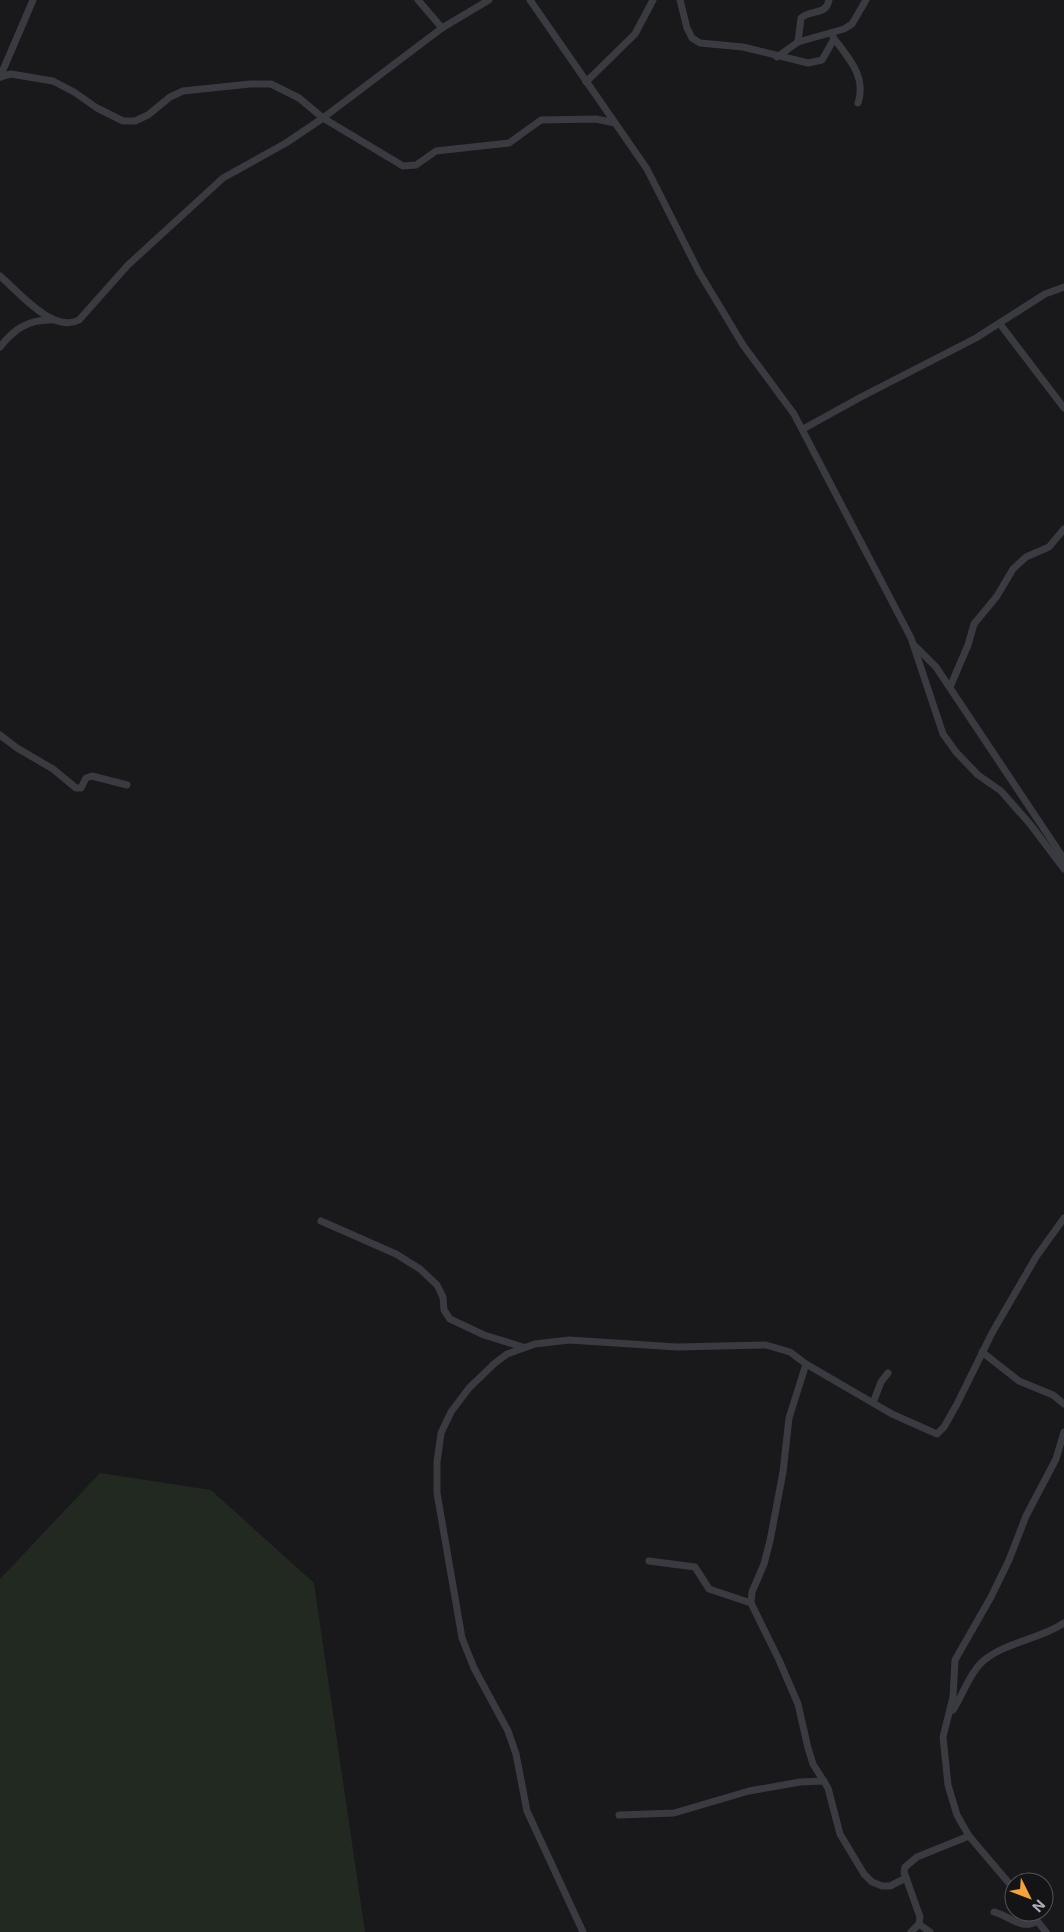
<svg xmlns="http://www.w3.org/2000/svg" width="1064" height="1932" font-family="Inter,sans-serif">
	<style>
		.green { fill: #212921 }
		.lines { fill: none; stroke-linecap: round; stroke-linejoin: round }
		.street { stroke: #3a3b40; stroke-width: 7 }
	</style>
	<rect width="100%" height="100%" fill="#19191b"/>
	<polygon class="green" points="100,1473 211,1490 314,1583 365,1932 0,1932 0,1579"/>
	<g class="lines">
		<g class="street">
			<polyline points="418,0 442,28"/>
			<polyline points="530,0 647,169 699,272 743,345 794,414 911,638 943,734 956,752 978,775 1001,791 1030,824 1064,869"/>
			<polyline points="680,0 687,28 692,38 700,43 743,47 808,63 822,60 834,39"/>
			<path d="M 833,37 C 848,58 867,76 858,103"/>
			<path d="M 798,42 L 801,18 C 811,9 826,16 829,0"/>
			<polyline points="777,57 798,42 844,29 852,24 866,0"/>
			<polyline points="0,77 11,74 53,81 74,92 97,108 123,121 135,121 148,115 170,97 183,91 250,84 271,84 299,98 323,118 403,166 416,165 436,151 509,143 541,120 596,119 615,123"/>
			<polyline points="0,77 33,0"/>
			<polyline points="586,82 635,34 653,0"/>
			<path d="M 0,276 C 19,292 53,334 79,320 L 128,265 L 223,178 L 286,143 L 323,118 L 442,28 L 489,0"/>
			<polyline points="1000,324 1064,408"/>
			<path d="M 0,347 C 14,329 29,319 52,320"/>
			<polyline points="803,429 861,397 976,338 1045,294 1064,287"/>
			<polyline points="914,645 936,667 1064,859"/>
			<polyline points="950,687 968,645 974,624 997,596 1013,569 1026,557 1049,547 1064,529"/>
			<polyline points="0,735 17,748 53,769 76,788 81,788 86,778 92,776 127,785"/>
			<polyline points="321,1221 396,1254 420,1269 437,1285 443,1297 444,1310 450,1319 484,1335 523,1347"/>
			<polyline points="982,1352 1019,1381 1053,1395 1064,1404"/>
			<polyline points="806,1364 789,1418 783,1472 770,1541 764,1564 752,1592 751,1603 779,1660 798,1704 808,1748 813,1764 828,1788 840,1834 864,1874 872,1882 882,1886 890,1886 906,1878"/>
			<polyline points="873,1403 881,1382 888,1373"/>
			<polyline points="649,1561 695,1567 709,1589 751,1603"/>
			<path d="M 953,1710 C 963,1695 968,1676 981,1663 C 1003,1642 1039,1640 1064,1623"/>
			<polyline points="619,1815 674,1813 749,1791 800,1782 824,1781"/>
			<polyline points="1014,1889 969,1836 957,1815 948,1785 943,1737 953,1697 955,1660 991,1597 1009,1560 1026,1516 1056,1459 1064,1432"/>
			<path d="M 994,1912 C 1011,1916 1021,1931 1037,1921"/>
			<polyline points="1030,1912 1046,1932"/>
			<polyline points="919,1924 930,1932"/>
			<polyline points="583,1932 527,1811 516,1754 508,1731 474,1668 462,1638 437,1493 437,1462 441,1433 451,1412 469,1388 495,1363 507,1354 535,1344 569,1340 677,1347 766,1345 790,1352 806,1364 892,1414 937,1434 944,1427 957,1404 992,1333 1036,1257 1064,1218"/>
			<polyline points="911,1932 919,1924 920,1917 904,1872 905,1867 917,1857 969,1836"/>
		</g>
	</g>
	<g transform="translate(1029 1897) rotate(132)"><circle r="24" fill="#141416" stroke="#505358"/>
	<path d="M0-4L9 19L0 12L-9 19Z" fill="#f4a438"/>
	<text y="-8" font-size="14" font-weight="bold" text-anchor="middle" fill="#abb1bb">N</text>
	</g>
</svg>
